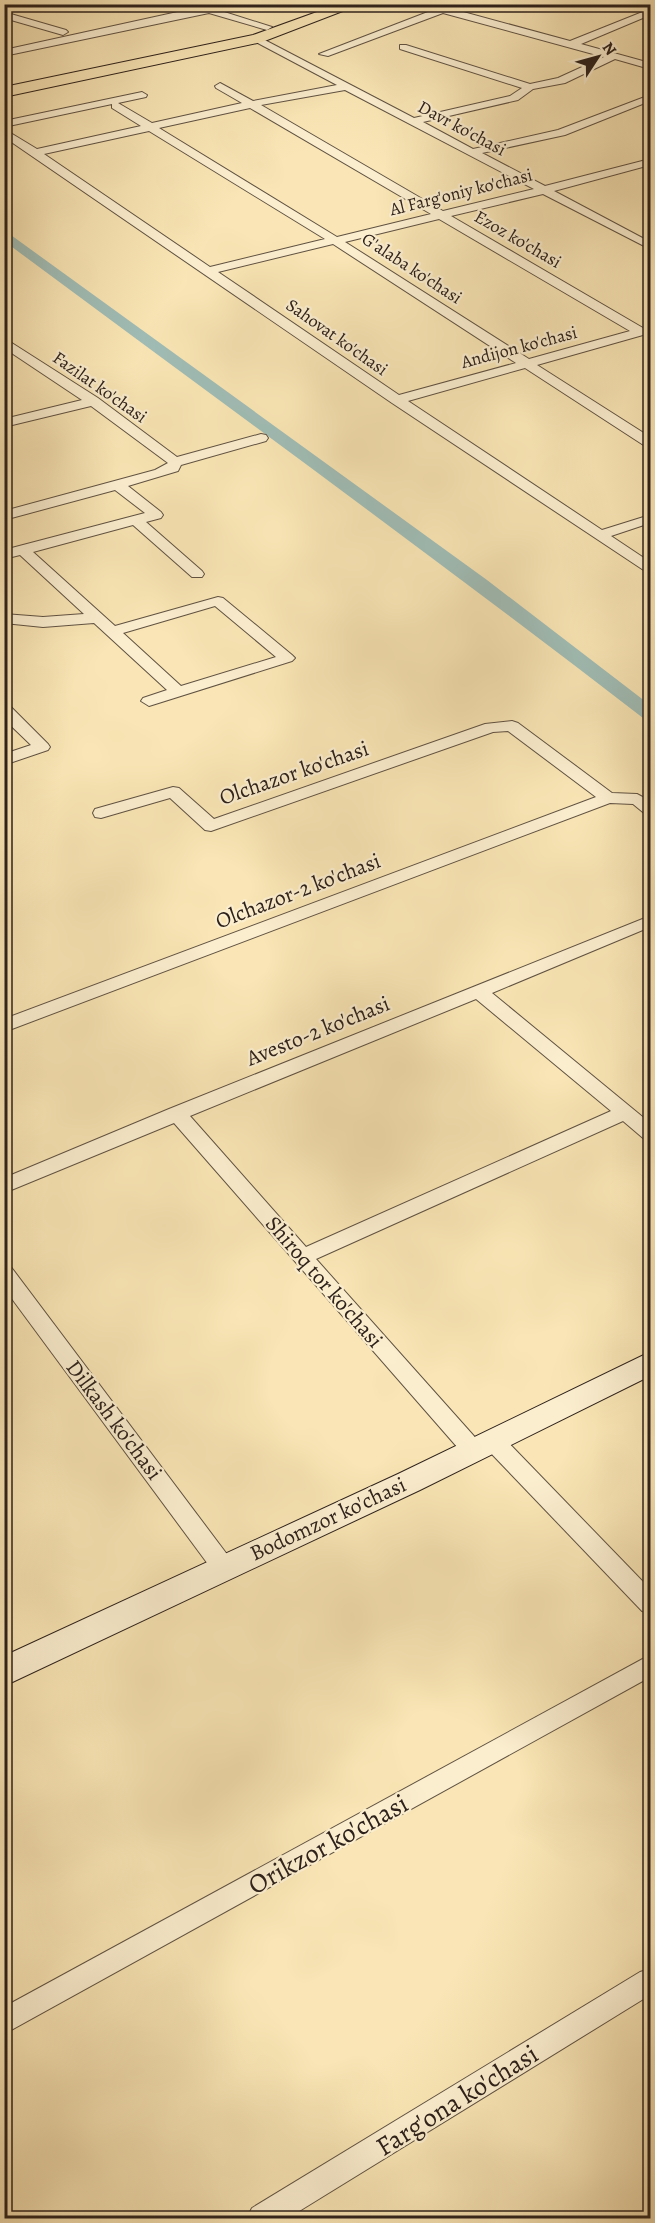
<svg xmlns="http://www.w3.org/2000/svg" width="655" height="2223" font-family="Alegreya,serif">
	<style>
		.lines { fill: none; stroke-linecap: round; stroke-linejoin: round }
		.canal { fill: #a0bdb6; fill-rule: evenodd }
		.street-casing { stroke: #605242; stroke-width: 2 }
		.secondary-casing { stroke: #2d211b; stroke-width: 2 }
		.primary-casing { stroke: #2d211b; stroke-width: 2 }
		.street { fill: #fbeecf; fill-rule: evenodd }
		.secondary { fill: #fbeecf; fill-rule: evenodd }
		.primary { fill: #f9e5b5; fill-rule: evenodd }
		.labels { text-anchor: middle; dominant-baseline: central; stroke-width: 4.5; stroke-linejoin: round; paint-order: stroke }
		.far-street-label { font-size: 18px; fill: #2d211b; stroke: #fbeecf }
		.street-label { font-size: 22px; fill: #2d211b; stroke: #fbeecf }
		.near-street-label { font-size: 27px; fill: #2d211b; stroke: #fbeecf }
	</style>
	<rect width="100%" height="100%" fill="#f9e5b5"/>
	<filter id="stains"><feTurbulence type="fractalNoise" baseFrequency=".00333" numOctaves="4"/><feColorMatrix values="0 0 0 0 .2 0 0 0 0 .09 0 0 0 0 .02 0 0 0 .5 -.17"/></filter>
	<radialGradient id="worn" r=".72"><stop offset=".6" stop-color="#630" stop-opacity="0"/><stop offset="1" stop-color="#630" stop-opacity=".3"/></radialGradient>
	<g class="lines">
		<path class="canal" d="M 4,230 L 487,580 L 650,705 L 650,720 L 643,718 C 433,556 218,400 4,241 Z"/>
		<g class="street-casing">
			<g id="street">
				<polygon points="214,4 228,4 218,10 272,27 267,30 209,13 4,56 4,50"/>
				<path d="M 417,4 L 434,4 L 570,41 L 650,9 L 650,15 L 581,44 L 650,63 L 650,69 L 615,59 L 565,83 L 533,89 L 518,100 L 423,122 L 473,149 L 558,130 L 650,95 L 650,101 L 565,135 L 482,153 L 545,186 L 650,159 L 650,165 L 554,191 L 650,242 L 650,249 L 543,194 L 451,216 L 643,328 L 650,327 L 650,333 L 537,365 L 650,437 L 650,447 L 645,446 L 525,368 L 408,401 L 602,530 L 650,515 L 650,523 L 611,536 L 650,562 L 650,572 L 645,571 L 392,403 L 4,137 L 4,129 L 37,149 L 141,126 L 112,108 L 112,104 L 4,127 L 4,121 L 142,92 L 147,95 L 146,97 L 118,103 L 152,123 L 242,103 L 216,88 L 215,86 L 220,83 L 253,101 L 337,85 L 254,41 L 252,39 L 257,36 L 414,118 L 510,96 L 522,88 L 400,49 L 400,45 L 406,45 L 530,84 L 558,78 L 604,57 L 443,13 L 328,56 L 319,54 L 433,10 ZM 345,90 L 534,189 L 443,211 L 261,105 ZM 250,108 L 431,214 L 337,237 L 159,128 ZM 149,131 L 325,239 L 210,267 L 44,154 ZM 439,219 L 630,331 L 529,359 L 345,242 ZM 333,244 L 516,363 L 399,395 L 218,272 Z"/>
				<polygon points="4,12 66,30 68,32 63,35 4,18"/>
				<path d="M 4,338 L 98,398 L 177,457 L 261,434 L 266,435 L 268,438 L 266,441 L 181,465 L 178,471 L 128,486 L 161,512 L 163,515 L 161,518 L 146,522 L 202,571 L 204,574 L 202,577 L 192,577 L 133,525 L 33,552 L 115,626 L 218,597 L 223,598 L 292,655 L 295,658 L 292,661 L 149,706 L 141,701 L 143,698 L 167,690 L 94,623 L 43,627 L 4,623 L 4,614 L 43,617 L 84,614 L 20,555 L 4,559 L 4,550 L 145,513 L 115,490 L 4,520 L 4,511 L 155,470 L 168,463 L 91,406 L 4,427 L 4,419 L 82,400 L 4,348 ZM 215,606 L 276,657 L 181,686 L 123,633 Z"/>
				<polygon points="4,704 10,706 48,744 50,747 48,750 4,765 4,754 31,745 4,719"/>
				<polygon points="512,721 518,723 612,793 637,794 650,801 650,814 644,813 633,804 610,803 4,1032 4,1019 596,797 508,731 493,732 211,831 205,830 170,798 101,818 95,817 93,813 95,809 173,787 179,788 214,819 485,724"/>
				<path d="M 650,916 L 650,927 L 492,993 L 650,1123 L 650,1139 L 643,1138 L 623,1121 L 316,1259 L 481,1444 L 484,1450 L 481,1456 L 473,1458 L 465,1456 L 174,1123 L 4,1193 L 4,1178 L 169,1109 ZM 476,999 L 611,1111 L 306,1247 L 190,1116 Z"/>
				<polygon points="4,1265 11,1267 232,1561 236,1568 232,1575 224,1577 216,1575 4,1288"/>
				<polygon points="493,1433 501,1435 650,1589 650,1613 642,1611 485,1447 482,1441 485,1435"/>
				<polygon points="650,1655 650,1677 4,2034 4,2007"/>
				<polygon points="650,1969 650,1995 288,2218 247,2218 252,2208 640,1972"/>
			</g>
		</g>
		<g class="secondary-casing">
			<polygon id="secondary" points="650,1352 650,1376 420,1490 4,1686 4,1656 398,1474"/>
		</g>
		<g class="primary-casing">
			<polygon id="primary" points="339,4 361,4 262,42 4,97 4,87 253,35"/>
		</g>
		<use href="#street" class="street"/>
		<use href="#secondary" class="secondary"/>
		<use href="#primary" class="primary"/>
	</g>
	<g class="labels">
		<g class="far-street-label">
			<text transform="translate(462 128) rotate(28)">Davr ko'chasi</text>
			<text transform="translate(461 192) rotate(-14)">Al Farg'oniy ko'chasi</text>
			<text transform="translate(518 239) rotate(30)">Ezoz ko'chasi</text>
			<text transform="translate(412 268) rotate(33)">G'alaba ko'chasi</text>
			<text transform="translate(337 337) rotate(35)">Sahovat ko'chasi</text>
			<text transform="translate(519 347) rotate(-15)">Andijon ko'chasi</text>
			<text transform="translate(100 387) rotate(35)">Fazilat ko'chasi</text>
		</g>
		<g class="street-label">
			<text transform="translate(294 773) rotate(-19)">Olchazor ko'chasi</text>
			<text transform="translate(298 891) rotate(-21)">Olchazor-2 ko'chasi</text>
			<text transform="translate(318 1031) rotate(-22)">Avesto-2 ko'chasi</text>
			<text transform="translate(324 1282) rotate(49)">Shiroq tor ko'chasi</text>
			<text transform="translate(114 1420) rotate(53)">Dilkash ko'chasi</text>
			<text transform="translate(328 1519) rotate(-25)">Bodomzor ko'chasi</text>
		</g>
		<g class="near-street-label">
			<text transform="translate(328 1844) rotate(-29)">Orikzor ko'chasi</text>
			<text transform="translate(457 2100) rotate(-32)">Farg'ona ko'chasi</text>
		</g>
	</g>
	<rect width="655" height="2223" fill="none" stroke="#f9e5b5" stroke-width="24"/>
	<rect x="6" y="6" width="643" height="2211" fill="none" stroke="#2d211b" stroke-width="3"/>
	<rect x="12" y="12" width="631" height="2199" fill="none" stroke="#2d211b" stroke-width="1.5"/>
	<g transform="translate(598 57) rotate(54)" stroke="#fbeecf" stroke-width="4.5" paint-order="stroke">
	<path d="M0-4.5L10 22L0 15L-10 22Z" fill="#2d211b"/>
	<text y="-9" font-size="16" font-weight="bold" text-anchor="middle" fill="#2d211b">N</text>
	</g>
	<rect width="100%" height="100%" filter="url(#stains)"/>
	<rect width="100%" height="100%" fill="url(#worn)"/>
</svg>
